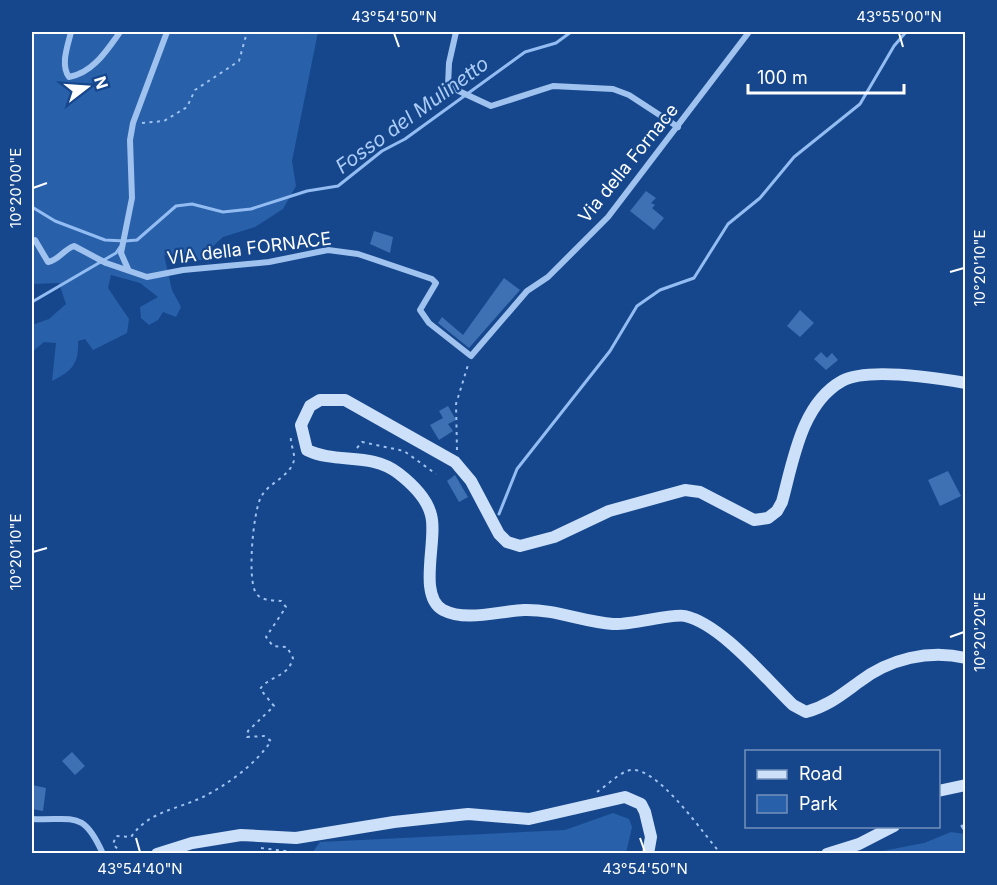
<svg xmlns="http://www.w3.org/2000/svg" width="997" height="885" font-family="Inter,sans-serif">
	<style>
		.green { fill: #2860aa }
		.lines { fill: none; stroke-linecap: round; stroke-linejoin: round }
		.stream { stroke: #92bcf2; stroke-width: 3 }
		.building { fill: #3e70b4 }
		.path { stroke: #9fc2ef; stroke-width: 2; stroke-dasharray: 3 4.5; stroke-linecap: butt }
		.street { stroke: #9fc2ef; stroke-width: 6 }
		.secondary { stroke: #cde0fa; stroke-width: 12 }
		.ticks { fill: none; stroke: #fff; stroke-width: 2 }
		.labels { text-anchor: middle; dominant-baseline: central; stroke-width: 4.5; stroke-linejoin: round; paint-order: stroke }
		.street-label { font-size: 18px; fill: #fff; stroke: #16478c }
		.water-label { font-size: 20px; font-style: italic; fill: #abccf6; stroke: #16478c }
		.neatline { fill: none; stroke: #fff; stroke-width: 2 }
		.ticks-label { font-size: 15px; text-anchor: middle; fill: #fff }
	</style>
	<rect width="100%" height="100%" fill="#16478c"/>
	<g class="green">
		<path d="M 32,32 L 318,32 L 292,161 L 296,186 L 283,209 L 255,227 L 223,237 L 209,250 L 204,260 L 182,260 L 164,255 L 172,290 L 181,307 L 176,317 L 163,312 L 158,320 L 149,325 L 141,318 L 140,307 L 158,297 L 140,283 L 111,275 L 108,288 L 129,319 L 127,333 L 93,350 L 85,339 L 78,341 C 79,364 72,371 52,381 L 56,343 L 44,342 L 32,352 L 32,325 L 49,319 L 66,304 L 59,283 L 32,284 Z"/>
		<polygon points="613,813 629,819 632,827 626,853 312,853 320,842 565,830"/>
		<polygon points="951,832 965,834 965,853 872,853 924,843"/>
	</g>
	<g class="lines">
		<g class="stream">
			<polyline points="32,207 55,221 105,240 125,241 137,240 176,206 192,204 223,212 251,209 307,191 338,186 382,151 405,139 525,52 556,43 571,32"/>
			<polyline points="32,302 116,253 120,247"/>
			<polyline points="499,514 517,469 610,351 637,306 660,290 694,278 728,224 760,198 794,157 860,104 894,46 906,32"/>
			<polyline points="962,826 966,832"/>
		</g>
	</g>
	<g class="building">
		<polygon points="646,191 656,198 651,203 655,205 652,208 664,218 654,230 630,211"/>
		<polygon points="374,231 393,237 390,253 370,244"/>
		<polygon points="504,278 520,290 469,348 438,323 442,317 463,335"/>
		<polygon points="800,310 814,323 800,337 787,326"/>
		<polygon points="821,352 827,358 832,353 838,360 826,370 814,359"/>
		<polygon points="448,406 456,420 448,424 453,431 439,440 430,425 443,418 439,411"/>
		<polygon points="948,471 961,496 940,506 928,480"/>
		<polygon points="455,475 468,497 459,502 447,481"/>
		<polygon points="72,752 85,766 75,775 62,761"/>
		<polygon points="32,785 46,788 43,811 32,809"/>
	</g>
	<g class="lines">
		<g class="path">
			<polyline points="142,123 164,121 187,107 195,90 239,61 247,32"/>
			<polyline points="357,448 362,442 404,451 436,474"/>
			<polyline points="457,450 456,404 468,365"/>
			<path d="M 597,792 C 606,786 617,775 627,771 C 654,760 704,835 721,854"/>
			<polyline points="261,848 308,854"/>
			<path d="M 122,854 L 113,844 L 116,836 L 131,837 C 149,811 176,810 203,797 C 227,785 256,764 271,741 L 264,736 L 247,737 L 248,731 L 274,706 L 260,689 C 270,675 288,678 293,658 L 287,647 L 273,646 L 266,637 L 286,607 L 281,601 C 272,600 261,601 256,593 C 247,580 253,512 261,497 C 268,483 291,476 294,460 C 295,452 290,444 291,437"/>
		</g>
		<g class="street">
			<path d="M 71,32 C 68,45 60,65 69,77 C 93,73 107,50 120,32"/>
			<polyline points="456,32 449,63 448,86 491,106 553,86 613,89 629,95 678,127"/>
			<path d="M 32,241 L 35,240 L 48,262 C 59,260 63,250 74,246 L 106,263 L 147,277 L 183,270 L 269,262 L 328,250 L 358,254 L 432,279 L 436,283 L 420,310 L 429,323 L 471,356 L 527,291 L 548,277 L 608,217 L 749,32"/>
			<polyline points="128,269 121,253 132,198 130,140 133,123 167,32"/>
			<path d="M 32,819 C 74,821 83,809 103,854"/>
		</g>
		<g class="secondary">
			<path d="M 966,383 C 937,378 867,367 842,381 C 801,404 793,462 782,502 L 777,511 L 768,518 L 754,520 L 700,492 L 685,490 L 609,511 L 554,537 L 520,546 L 507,542 L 499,534 L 471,481 L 455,462 L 345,400 L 320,400 L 310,406 L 301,425 L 307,450 C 336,464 371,452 398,473 C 411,483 427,498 431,515 C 438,539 417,596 443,610 C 466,622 499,611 524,610 C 555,609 583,622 613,624 C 632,625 673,613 685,616 C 721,624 766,679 793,705 L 806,712 C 828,706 841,695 859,682 C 889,659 929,649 966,658"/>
			<polyline points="938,791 966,785"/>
			<polyline points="157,854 192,843 241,835 296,838 394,822 468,814 529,819 625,797 641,804 645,812 651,837 648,854"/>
			<polyline points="827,854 859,844 894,826"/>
		</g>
	</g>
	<path class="ticks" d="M 394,33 L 399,47M 899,33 L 903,47M 33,188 L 47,183M 950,272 L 964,268M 33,552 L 47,548M 950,637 L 964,632M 136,838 L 140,852M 640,838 L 645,852"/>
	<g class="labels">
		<g class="street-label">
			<text transform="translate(628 163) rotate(-51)">Via della Fornace</text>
			<text transform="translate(249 248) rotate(-7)">VIA della FORNACE</text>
		</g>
		<g class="water-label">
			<text transform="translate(412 115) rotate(-36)">Fosso del Mulinetto</text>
		</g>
	</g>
	<rect width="997" height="885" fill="none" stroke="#16478c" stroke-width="66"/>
	<rect x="745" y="750" width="195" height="78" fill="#16478c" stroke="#7391ba" stroke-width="1.5"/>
	<rect x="757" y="770" width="30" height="9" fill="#cde0fa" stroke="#7391ba" stroke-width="1.5"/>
	<text x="799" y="780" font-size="18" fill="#ffffff">Road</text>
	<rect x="757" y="795" width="30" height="18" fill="#2860aa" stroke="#7391ba" stroke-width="1.5"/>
	<text x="799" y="810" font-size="18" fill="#ffffff">Park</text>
	<g transform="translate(87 87) rotate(73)" stroke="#16478c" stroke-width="4.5" paint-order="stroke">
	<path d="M0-4.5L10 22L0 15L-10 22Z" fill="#ffffff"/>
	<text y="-9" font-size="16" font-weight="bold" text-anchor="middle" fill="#ffffff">N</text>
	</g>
	<path d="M748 84v9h156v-9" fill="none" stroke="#ffffff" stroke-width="3"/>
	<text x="757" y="84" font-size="18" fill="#ffffff" stroke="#16478c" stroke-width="4.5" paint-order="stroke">100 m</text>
	<rect x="33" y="33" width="931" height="819" class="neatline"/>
	<g class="ticks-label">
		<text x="394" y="22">43°54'50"N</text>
		<text x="899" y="22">43°55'00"N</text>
		<text transform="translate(16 188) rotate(-90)" y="5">10°20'00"E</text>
		<text transform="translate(980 268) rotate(-90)" y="5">10°20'10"E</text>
		<text transform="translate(16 552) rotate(-90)" y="5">10°20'10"E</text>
		<text transform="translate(980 632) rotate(-90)" y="5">10°20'20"E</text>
		<text x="140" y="874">43°54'40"N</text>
		<text x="645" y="874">43°54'50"N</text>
	</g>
</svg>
